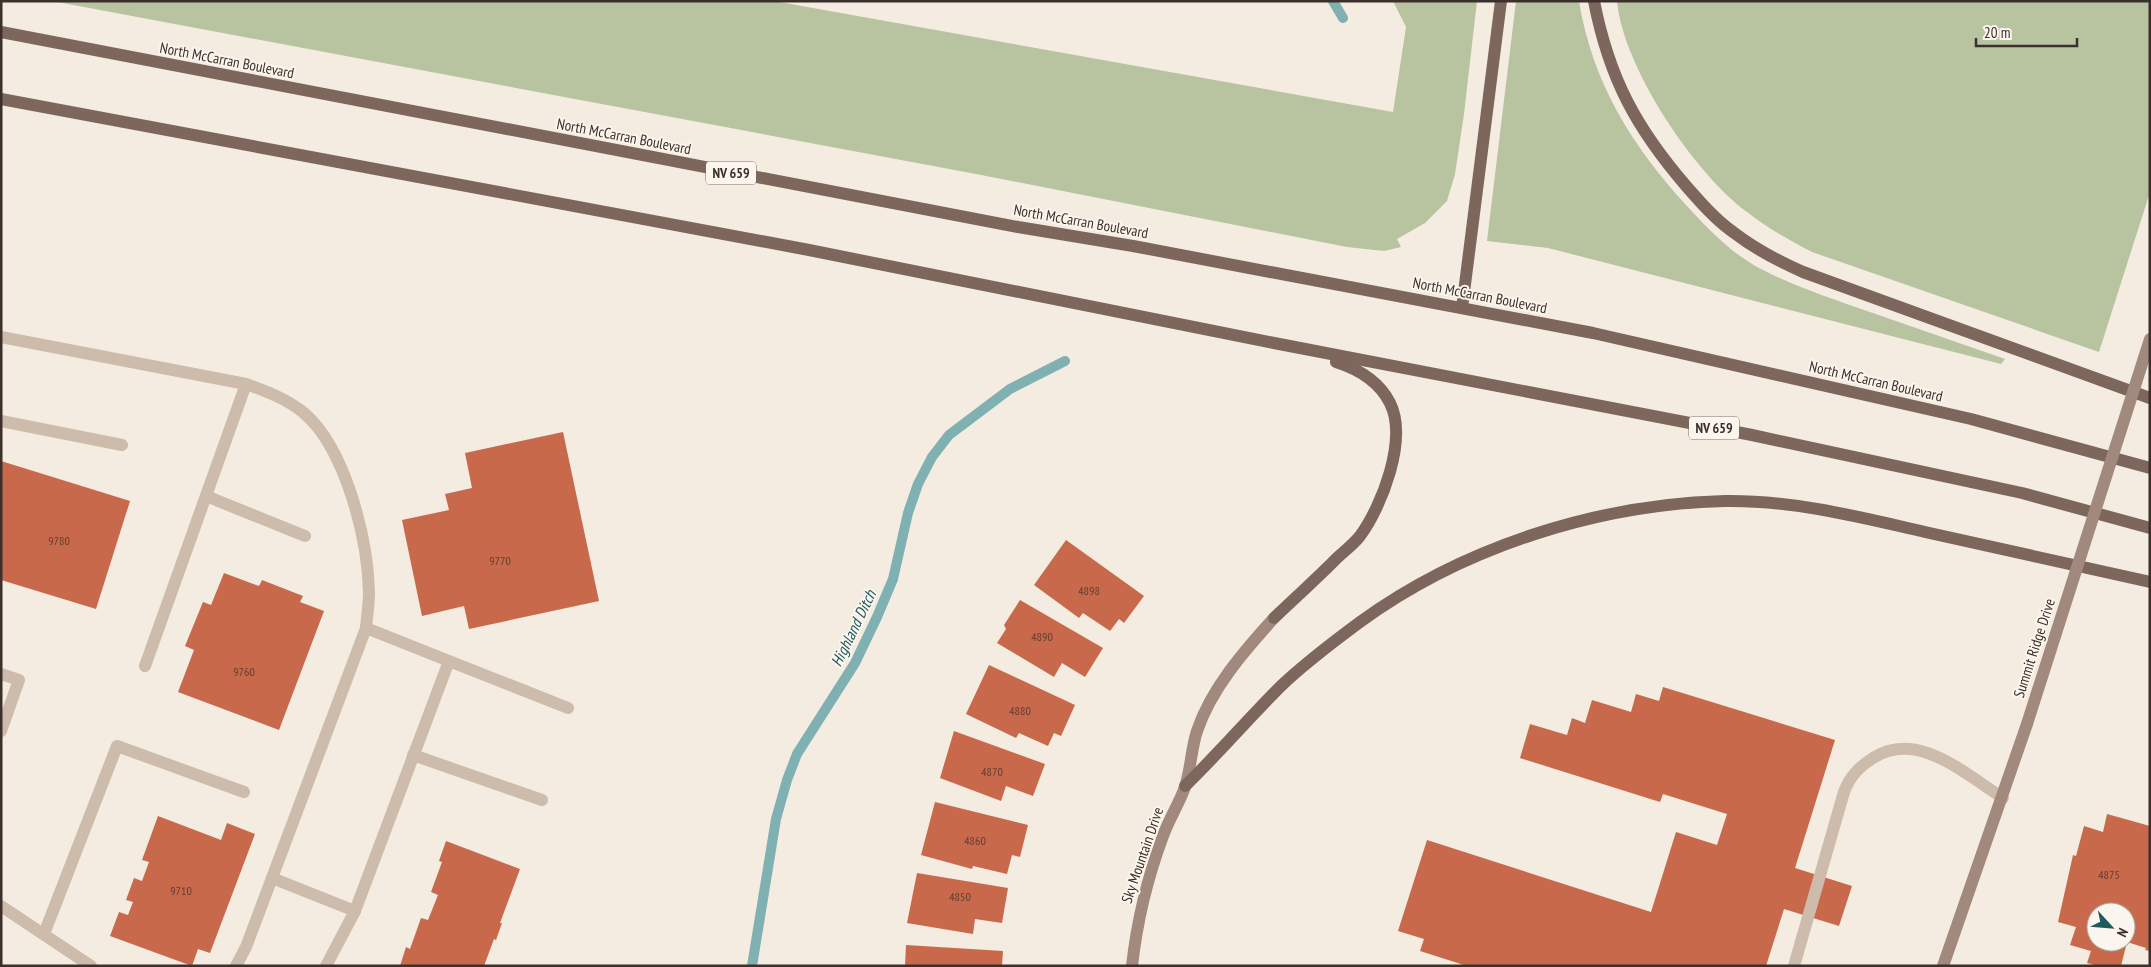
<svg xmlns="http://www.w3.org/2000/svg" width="2151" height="967" font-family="'PT Sans Narrow',sans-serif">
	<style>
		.green { fill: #b8c4a0 }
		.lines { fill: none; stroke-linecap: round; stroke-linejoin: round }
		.stream { stroke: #7fb0b2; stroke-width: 10 }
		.building { fill: #c8694b; fill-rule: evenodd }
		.lane { stroke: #cdbbac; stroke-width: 12 }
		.secondary { stroke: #a18a7d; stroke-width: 12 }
		.primary { stroke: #7d675c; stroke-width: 12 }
		.secondary-bridge { stroke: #a18a7d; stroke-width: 12 }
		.labels { text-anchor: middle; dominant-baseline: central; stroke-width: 4; stroke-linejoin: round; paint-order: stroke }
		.number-label { font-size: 12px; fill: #5e3e33 }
		.shield { fill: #fbf5ee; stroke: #756b66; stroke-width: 1 }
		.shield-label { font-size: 14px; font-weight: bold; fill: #3b302b }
		.street-label { font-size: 15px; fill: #3b302b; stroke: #fbf5ee }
		.water-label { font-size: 16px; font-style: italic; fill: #1f5a5e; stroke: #fbf5ee }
	</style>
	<rect width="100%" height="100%" fill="#f4ebe1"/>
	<g class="green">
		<polygon points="52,1 774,1 1393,112 1406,27 1393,1 1477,1 1464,114 1455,174 1447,201 1425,223 1397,239 1401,247 1384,251 1347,247 976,174"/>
		<path d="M 1516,1 L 1579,1 C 1592,82 1632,146 1686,205 C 1708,229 1732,254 1761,269 C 1796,287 1833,299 1870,312 C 1915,328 1960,343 2005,359 L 2001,364 L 1548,248 L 1487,241 Z"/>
		<path d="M 1617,1 L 2150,1 L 2150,192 L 2099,352 L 1812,252 C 1789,240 1767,228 1747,212 C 1694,173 1623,67 1617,1 Z"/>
	</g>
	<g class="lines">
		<g class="stream">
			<polyline points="1333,1 1343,18"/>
			<polyline points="752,966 776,819 787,780 797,754 855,663 877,617 893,579 908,513 918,484 932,457 949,435 1010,389 1065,361"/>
		</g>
	</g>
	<g class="building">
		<polygon points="563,432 599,601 469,629 464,606 422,616 402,520 449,510 445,494 472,488 465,453"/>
		<polygon points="1,461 130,501 96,609 1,580"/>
		<polygon points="1066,540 1144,596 1124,623 1119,619 1110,631 1083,613 1079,618 1034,585"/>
		<polygon points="224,573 259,586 262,580 303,596 300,602 324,611 279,730 178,692 194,650 185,646 203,602 211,605"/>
		<polygon points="1020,600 1103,648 1085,677 1062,663 1054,677 997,643 1006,629 1004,625"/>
		<polygon points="989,665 1075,705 1061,736 1054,733 1048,746 1019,733 1016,738 966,714"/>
		<polygon points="1663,687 1835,740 1795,868 1852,886 1839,926 1784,909 1766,966 1467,966 1420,951 1424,939 1398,931 1427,840 1651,912 1676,832 1717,845 1727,814 1663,794 1660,802 1520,758 1530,724 1567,735 1572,718 1585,723 1592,700 1631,712 1636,694 1659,701"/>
		<polygon points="954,731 1045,764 1033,796 1006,786 1001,801 940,778"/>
		<polygon points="935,802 1028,825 1020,857 1012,855 1007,874 973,866 972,869 921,855"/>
		<path d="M 2107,814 L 2150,826 L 2150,951 L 2145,950 L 2146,948 L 2127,942 L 2121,966 L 2098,966 L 2087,963 L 2091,951 L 2070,945 L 2076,927 L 2058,922 L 2073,855 L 2076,856 L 2084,826 L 2103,832 ZM 2096,912 L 2126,912 L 2126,942 L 2096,942 Z"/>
		<polygon points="158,816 221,840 227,823 255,834 210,953 198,949 192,966 110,936 119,912 128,915 133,902 126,900 134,878 142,881 149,862 142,860"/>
		<polygon points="446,841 520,869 500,923 502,923 496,940 494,939 484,966 400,966 406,947 410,949 421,918 428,920 438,895 431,892 442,862 439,861"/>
		<polygon points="917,873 1008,888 1002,923 975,919 973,934 907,923"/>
		<polygon points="906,945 1003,951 1002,966 905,966"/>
	</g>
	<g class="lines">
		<g class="lane">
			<path d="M 1,337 L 246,384 C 266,391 287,399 304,413 C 346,449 368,540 369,593 C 369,604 367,616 366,628 L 246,947 L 236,966"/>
			<polyline points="1,421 122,445"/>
			<polyline points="206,496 305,536"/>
			<polyline points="449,661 568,708"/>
			<polyline points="145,666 246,384"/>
			<polyline points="1,674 19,680 1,731"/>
			<polyline points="413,755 542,800"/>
			<polyline points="272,878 355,911 326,966"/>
			<polyline points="1,906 91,966"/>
			<polyline points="355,911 449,661 366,628"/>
			<polyline points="44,934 117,746 244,792"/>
			<path d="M 1794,966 L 1844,792 C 1850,776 1859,767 1873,758 C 1918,729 1966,775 2003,798"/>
		</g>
		<g class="secondary">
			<path d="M 1132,966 C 1137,921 1147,879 1163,836 C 1169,819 1179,804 1185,787 C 1191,769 1191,749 1197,731 C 1211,689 1244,651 1274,618"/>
			<polyline points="1943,966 2027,724"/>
		</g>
		<g class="primary">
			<path d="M 1594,1 C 1609,78 1636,128 1687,187 C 1701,203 1716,220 1733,232 C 1755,249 1778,261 1803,272 L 2150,398"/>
			<polyline points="1,32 1018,227 1133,246 1593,333 1971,419 2150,468"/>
			<polyline points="1,99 809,250 1274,343 1752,435 2022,493 2150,528"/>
			<polyline points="1462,308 1501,1"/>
			<path d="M 1274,618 C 1294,599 1315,580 1335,560 C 1343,552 1353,545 1360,536 C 1382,506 1408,439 1390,403 C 1379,381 1358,369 1336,362"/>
			<path d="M 1185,786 C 1218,754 1248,719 1281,686 C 1305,663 1333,642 1360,622 C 1463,547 1598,504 1725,501 C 1793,500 1860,517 1925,532 C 2000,549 2075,565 2150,582"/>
		</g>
		<polyline class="secondary-bridge" points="2027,724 2150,339"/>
	</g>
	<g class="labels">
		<g class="number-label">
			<text x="59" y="540">9780</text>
			<text x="500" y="560">9770</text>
			<text x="1089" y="590">4898</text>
			<text x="1042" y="636">4890</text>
			<text x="244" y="671">9760</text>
			<text x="1020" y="710">4880</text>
			<text x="992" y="771">4870</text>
			<text x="975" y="840">4860</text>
			<text x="2109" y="874">4875</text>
			<text x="181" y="890">9710</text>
			<text x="960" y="896">4850</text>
		</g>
		<g class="shield">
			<rect x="706" y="161.5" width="50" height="23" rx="4"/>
			<rect x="1689" y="416.5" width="50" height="23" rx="4"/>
		</g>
		<g class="shield-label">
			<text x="731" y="173">NV 659</text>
			<text x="1714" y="428">NV 659</text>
		</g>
		<g class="street-label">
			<text transform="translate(227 60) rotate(11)">North McCarran Boulevard</text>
			<text transform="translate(624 136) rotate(11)">North McCarran Boulevard</text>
			<text transform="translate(1081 221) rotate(10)">North McCarran Boulevard</text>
			<text transform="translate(1480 295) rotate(11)">North McCarran Boulevard</text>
			<text transform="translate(1876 381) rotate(13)">North McCarran Boulevard</text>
			<text transform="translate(2034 648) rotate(-72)">Summit Ridge Drive</text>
			<text transform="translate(1142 855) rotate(-71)">Sky Mountain Drive</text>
		</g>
		<g class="water-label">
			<text transform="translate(853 628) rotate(-64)">Highland Ditch</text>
		</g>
	</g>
	<rect width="2151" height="967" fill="none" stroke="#3b302b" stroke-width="5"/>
	<g transform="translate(2111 927) rotate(116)"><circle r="24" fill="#fbf5ee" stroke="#aea6a0"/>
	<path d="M0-4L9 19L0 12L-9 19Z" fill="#1f5a5e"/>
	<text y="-8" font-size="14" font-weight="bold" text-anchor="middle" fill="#3b302b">N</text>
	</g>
	<path d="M1976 38v8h101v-8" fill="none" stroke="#3b302b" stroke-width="2.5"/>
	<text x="1984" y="38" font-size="15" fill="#3b302b" stroke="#fbf5ee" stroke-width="4" paint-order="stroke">20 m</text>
</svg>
